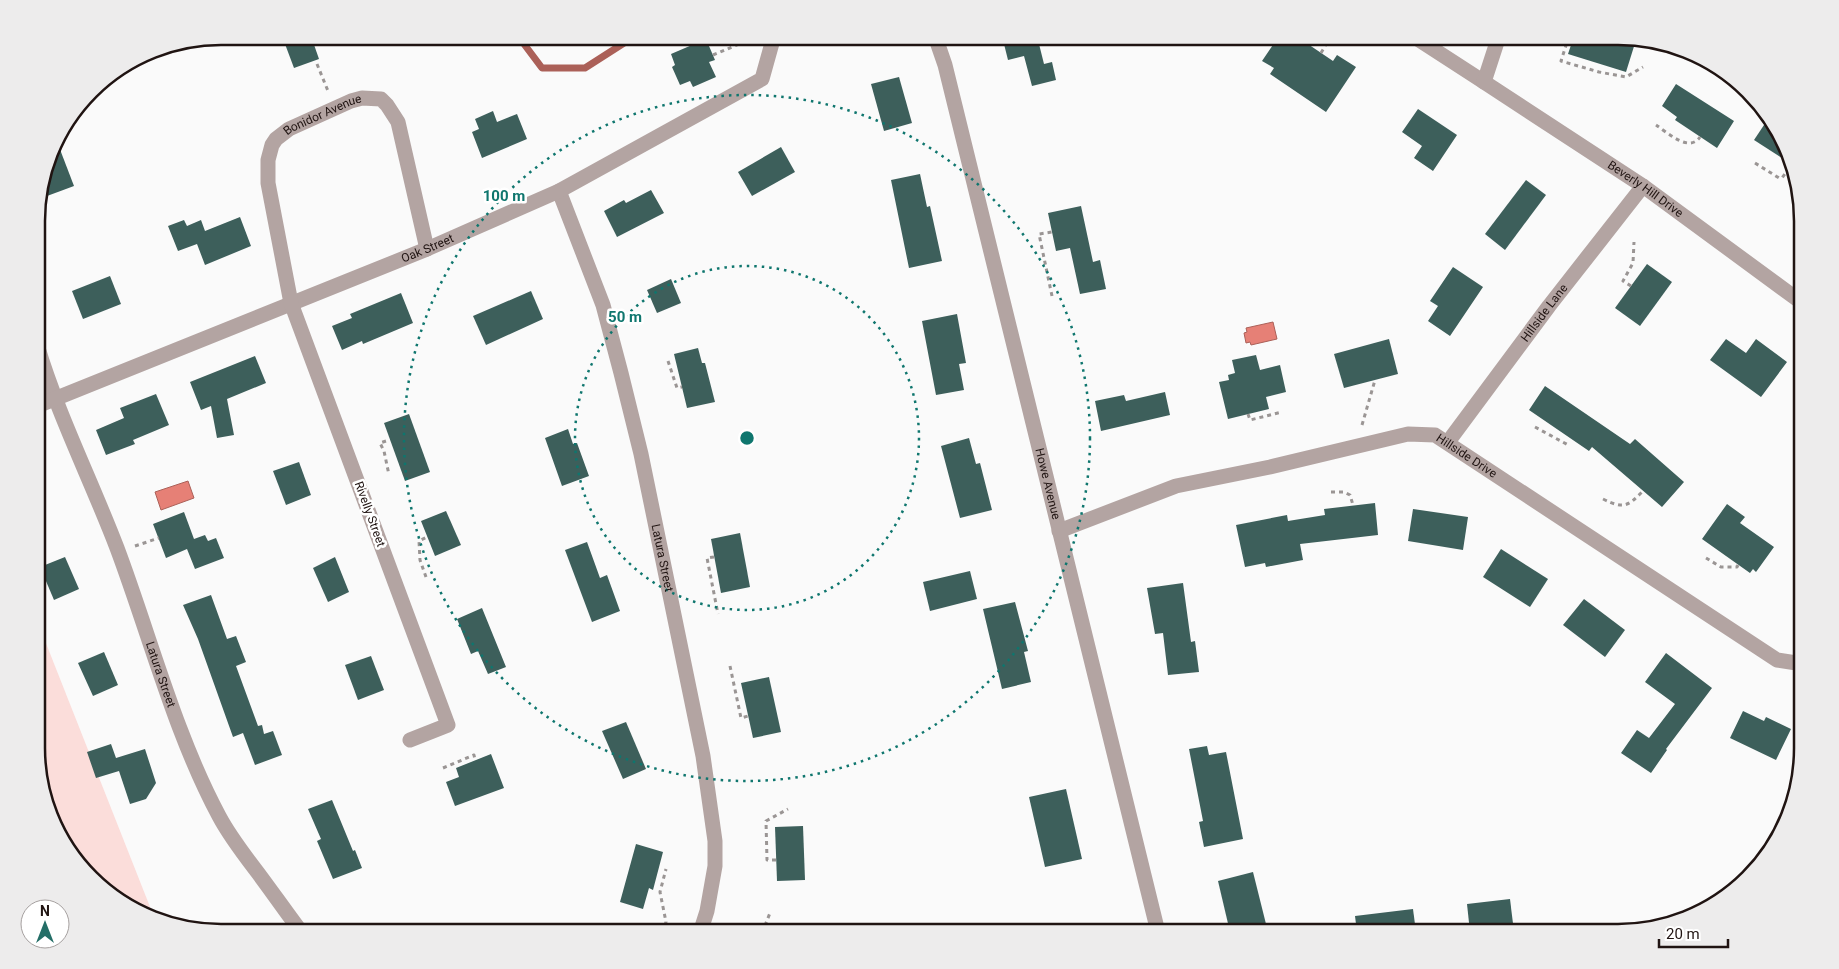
<svg xmlns="http://www.w3.org/2000/svg" width="1839" height="969" font-family="Roboto,sans-serif">
	<style>
		.green { fill: #fbddda }
		.water { fill: #e68076; stroke: #ab6058 }
		.lines { fill: none; stroke-linecap: round; stroke-linejoin: round }
		.stream { stroke: #ab6058; stroke-width: 7 }
		.building { fill: #3d5f5b }
		.path { stroke: #9a9594; stroke-width: 3; stroke-dasharray: 4 4; stroke-linecap: butt }
		.minor { stroke: #b3a4a2; stroke-width: 15 }
		.ring { fill: none; stroke: #0f766e; stroke-width: 2.5; stroke-dasharray: 2.5 5 }
		.labels { text-anchor: middle; dominant-baseline: central; stroke-width: 5; stroke-linejoin: round; paint-order: stroke }
		.street-label { font-size: 12px; fill: #201412; stroke: #fff }
		.rim { fill: none; stroke: #201412; stroke-width: 2.5 }
		.centre { fill: #0f766e; stroke: #fff; stroke-width: 2.5 }
		.ring-label { font-size: 15px; text-anchor: middle; font-weight: bold; fill: #0f766e; stroke: #fff; stroke-width: 5; stroke-linejoin: round; paint-order: stroke }
	</style>
	<rect width="100%" height="100%" fill="#fafafa"/>
	<polygon class="green" points="38,623 154,917 139,914 74,860 38,773"/>
	<g class="water">
		<polygon points="1273,322 1277,339 1251,345 1250,342 1246,343 1244,333 1247,332 1246,328"/>
		<polygon points="188,481 194,498 161,510 155,492"/>
	</g>
	<g class="lines">
		<polyline class="stream" points="518,36 542,68 585,68 635,36"/>
	</g>
	<g class="building">
		<polygon points="282,36 311,36 319,59 294,68"/>
		<polygon points="1002,36 1037,36 1044,64 1052,62 1056,80 1032,86 1024,56 1008,60"/>
		<polygon points="1279,36 1296,36 1333,61 1337,55 1356,67 1326,112 1270,74 1274,68 1262,61"/>
		<polygon points="1574,36 1618,36 1636,40 1626,72 1568,54"/>
		<polygon points="706,39 715,60 709,62 716,77 693,87 690,81 680,85 672,67 675,65 671,54"/>
		<polygon points="899,77 912,123 884,131 871,84"/>
		<polygon points="1676,84 1734,121 1717,148 1675,120 1677,117 1662,106"/>
		<polygon points="1418,109 1457,135 1433,171 1414,158 1422,146 1402,132"/>
		<polygon points="493,111 497,122 517,114 527,139 482,158 472,132 479,129 475,119"/>
		<polygon points="1770,116 1771,118 1788,162 1754,140"/>
		<polygon points="56,139 74,186 39,199 55,139"/>
		<polygon points="781,147 795,172 752,196 738,172"/>
		<polygon points="920,174 927,207 930,206 942,261 909,268 891,180"/>
		<polygon points="1526,180 1546,195 1505,250 1485,234"/>
		<polygon points="651,190 664,213 617,237 604,211 624,200 626,203"/>
		<polygon points="1081,206 1093,262 1100,260 1106,289 1080,294 1070,248 1056,251 1048,213"/>
		<polygon points="240,217 251,246 205,265 197,244 178,251 168,226 184,220 187,226 201,220 205,231"/>
		<polygon points="1647,264 1672,282 1640,326 1615,308"/>
		<polygon points="1453,267 1483,287 1450,336 1428,321 1438,306 1430,301"/>
		<polygon points="110,276 121,304 83,319 72,291"/>
		<polygon points="671,279 681,303 657,313 647,290"/>
		<polygon points="531,291 543,319 486,345 473,316"/>
		<polygon points="401,293 413,323 363,344 362,341 342,350 332,326 352,318 350,314"/>
		<polygon points="957,314 966,363 959,364 964,390 936,395 922,321"/>
		<polygon points="1389,339 1398,374 1344,388 1334,354"/>
		<polygon points="1726,339 1746,353 1756,339 1787,362 1761,397 1710,360"/>
		<polygon points="698,348 702,363 705,363 715,402 687,408 674,354"/>
		<polygon points="1256,355 1260,370 1280,365 1286,392 1266,397 1269,409 1228,419 1219,382 1229,380 1228,375 1235,373 1232,360"/>
		<polygon points="255,356 266,383 227,399 234,435 217,438 211,406 201,410 190,382"/>
		<polygon points="1545,386 1630,444 1635,439 1684,482 1662,507 1592,447 1589,451 1529,410"/>
		<polygon points="1165,392 1170,415 1101,431 1095,401 1124,395 1126,401"/>
		<polygon points="156,394 169,425 133,440 135,444 106,455 96,430 124,418 120,408"/>
		<polygon points="409,414 430,472 405,481 384,423"/>
		<polygon points="568,429 573,444 577,443 589,476 562,486 545,438"/>
		<polygon points="969,438 976,464 980,463 992,510 960,518 941,446"/>
		<polygon points="299,462 311,495 286,505 273,471"/>
		<polygon points="1375,503 1378,535 1300,544 1303,560 1266,567 1265,563 1245,567 1236,525 1287,515 1288,521 1325,515 1324,509"/>
		<polygon points="1727,504 1745,517 1740,523 1774,547 1756,572 1753,569 1750,573 1702,539"/>
		<polygon points="1413,509 1468,517 1463,550 1408,541"/>
		<polygon points="446,511 461,545 435,556 421,521"/>
		<polygon points="184,512 194,539 205,535 208,541 216,538 224,558 195,569 187,549 166,558 153,524"/>
		<polygon points="740,533 750,587 721,593 711,539"/>
		<polygon points="587,542 600,578 607,575 620,611 592,622 565,550"/>
		<polygon points="1501,549 1548,579 1530,607 1483,577"/>
		<polygon points="65,557 79,589 54,600 40,567"/>
		<polygon points="335,557 349,592 328,602 313,568"/>
		<polygon points="970,571 977,599 930,611 923,582"/>
		<polygon points="1183,583 1191,642 1195,641 1199,672 1168,675 1163,633 1155,634 1147,588"/>
		<polygon points="211,595 227,639 236,636 246,662 236,666 258,726 262,725 264,734 273,731 282,755 255,765 243,733 233,737 198,639 183,605"/>
		<polygon points="1584,599 1625,630 1605,657 1563,625"/>
		<polygon points="1015,602 1028,651 1024,652 1031,682 1002,689 983,609"/>
		<polygon points="482,608 506,667 488,674 478,651 471,654 457,619"/>
		<polygon points="104,652 118,685 93,696 78,663"/>
		<polygon points="1666,653 1712,688 1666,749 1667,750 1651,773 1621,753 1637,730 1649,738 1675,704 1645,682"/>
		<polygon points="371,656 384,690 358,700 345,665"/>
		<polygon points="769,677 781,732 753,738 741,683"/>
		<polygon points="1743,711 1764,721 1766,717 1791,729 1776,760 1730,738"/>
		<polygon points="626,722 646,769 623,779 602,731"/>
		<polygon points="111,744 116,758 145,749 156,783 146,799 130,804 119,771 96,778 87,752"/>
		<polygon points="1207,746 1209,755 1226,752 1243,839 1204,847 1199,822 1203,821 1189,749"/>
		<polygon points="491,754 504,788 455,806 446,782 459,777 456,768"/>
		<polygon points="1066,789 1082,859 1045,867 1029,797"/>
		<polygon points="332,800 353,851 355,850 362,868 333,879 317,841 321,839 308,809"/>
		<polygon points="803,826 805,880 777,881 775,827"/>
		<polygon points="636,844 663,852 653,890 649,888 643,909 620,902"/>
		<polygon points="1253,872 1268,932 1230,932 1218,881"/>
		<polygon points="1510,899 1514,932 1470,932 1467,904"/>
		<polygon points="1413,909 1416,932 1357,932 1355,916"/>
	</g>
	<g class="lines">
		<g class="path">
			<polyline points="1569,36 1561,61 1599,72 1626,77 1643,67"/>
			<polyline points="368,43 372,40 390,36"/>
			<polyline points="1321,53 1331,36"/>
			<polyline points="713,55 744,42"/>
			<polyline points="317,64 328,91"/>
			<path d="M 1656,125 C 1668,133 1689,153 1700,137"/>
			<polyline points="1755,163 1779,178 1782,178 1790,167"/>
			<polyline points="1631,286 1623,281 1633,263 1634,242"/>
			<polyline points="1052,296 1039,234 1052,232"/>
			<polyline points="668,361 677,388 682,387"/>
			<polyline points="1248,414 1250,420 1282,412"/>
			<polyline points="1362,425 1375,380"/>
			<polyline points="1535,427 1570,446"/>
			<polyline points="386,441 380,443 384,451 389,475"/>
			<polyline points="1331,492 1344,492 1350,495 1353,505"/>
			<path d="M 1603,499 C 1624,509 1627,507 1643,491"/>
			<polyline points="135,546 159,538"/>
			<polyline points="714,557 707,558 718,614"/>
			<polyline points="1706,558 1721,567 1737,567 1738,565"/>
			<polyline points="426,577 420,560 419,541 427,537"/>
			<polyline points="730,666 741,718 748,716"/>
			<polyline points="443,768 474,755 475,760"/>
			<polyline points="776,860 767,860 766,821 788,809"/>
			<polyline points="662,933 666,922 660,892 666,869"/>
			<polyline points="762,933 770,913"/>
		</g>
		<g class="minor">
			<path id="s1" d="M 935,36 L 945,65 L 1158,932"/>
			<polyline points="1413,36 1484,82"/>
			<path id="s2" d="M 1499,36 L 1484,82 L 1643,186 L 1801,302"/>
			<path id="s3" d="M 559,191 L 603,305 L 621,373 L 641,454 L 703,756 L 715,841 L 715,866 L 707,911 L 700,933"/>
			<path id="s4" d="M 37,345 C 58,415 91,480 117,548 C 150,636 175,734 219,816 C 229,835 242,852 255,869 C 271,890 286,912 302,933"/>
			<path id="s5" d="M 37,406 L 427,249 L 559,191 L 762,79 L 774,36"/>
			<path id="s6" d="M 1448,442 L 1549,306 L 1643,186"/>
			<path id="s7" d="M 1059,531 L 1176,486 L 1270,467 L 1408,434 L 1435,435 L 1777,660 L 1803,664"/>
			<path id="s8" d="M 410,740 L 448,725 L 291,303 L 268,183 L 268,160 L 272,145 L 276,139 L 289,129 L 351,101 L 362,98 L 381,99 L 387,105 L 398,122 L 427,249"/>
		</g>
	</g>
	<g class="ring">
		<circle cx="747" cy="438" r="172"/>
		<circle cx="747" cy="438" r="343"/>
	</g>
	<g class="labels">
		<g class="street-label">
			<text stroke="none"><textPath href="#s8" startOffset="712">Bonidor Avenue</textPath></text>
			<text stroke="none"><textPath href="#s2" startOffset="242">Beverly Hill Drive</textPath></text>
			<text stroke="none"><textPath href="#s5" startOffset="421">Oak Street</textPath></text>
			<text stroke="none"><textPath href="#s6" startOffset="161">Hillside Lane</textPath></text>
			<text stroke="none"><textPath href="#s7" startOffset="428">Hillside Drive</textPath></text>
			<text stroke="none"><textPath href="#s1" startOffset="462">Howe Avenue</textPath></text>
			<text transform="translate(370 514) rotate(70)">Rivelly Street</text>
			<text stroke="none"><textPath href="#s3" startOffset="382">Latura Street</textPath></text>
			<text stroke="none"><textPath href="#s4" startOffset="352">Latura Street</textPath></text>
		</g>
	</g>
	<path d="M0 0H1839V969H0ZM221 45H1618A176 176 0 0 1 1794 221V748A176 176 0 0 1 1618 924H221A176 176 0 0 1 45 748V221A176 176 0 0 1 221 45Z" fill="#edecec" fill-rule="evenodd"/>
	<path class="rim" d="M221 45H1618A176 176 0 0 1 1794 221V748A176 176 0 0 1 1618 924H221A176 176 0 0 1 45 748V221A176 176 0 0 1 221 45Z"/>
	<circle cx="747" cy="438" r="8" class="centre"/>
	<g class="ring-label">
		<text x="504" y="201">100 m</text>
		<text x="625" y="322">50 m</text>
	</g>
	<g transform="translate(45 924)"><circle r="24" fill="#ffffff" stroke="#a6a1a0"/>
	<path d="M0-4L9 19L0 12L-9 19Z" fill="#246e67"/>
	<text y="-8" font-size="14" font-weight="bold" text-anchor="middle" fill="#201412">N</text>
	</g>
	<path d="M1659 939v8h69v-8" fill="none" stroke="#201412" stroke-width="2.5"/>
	<text x="1666" y="939" font-size="15" fill="#201412" stroke="#ffffff" stroke-width="4" paint-order="stroke">20 m</text>
</svg>
